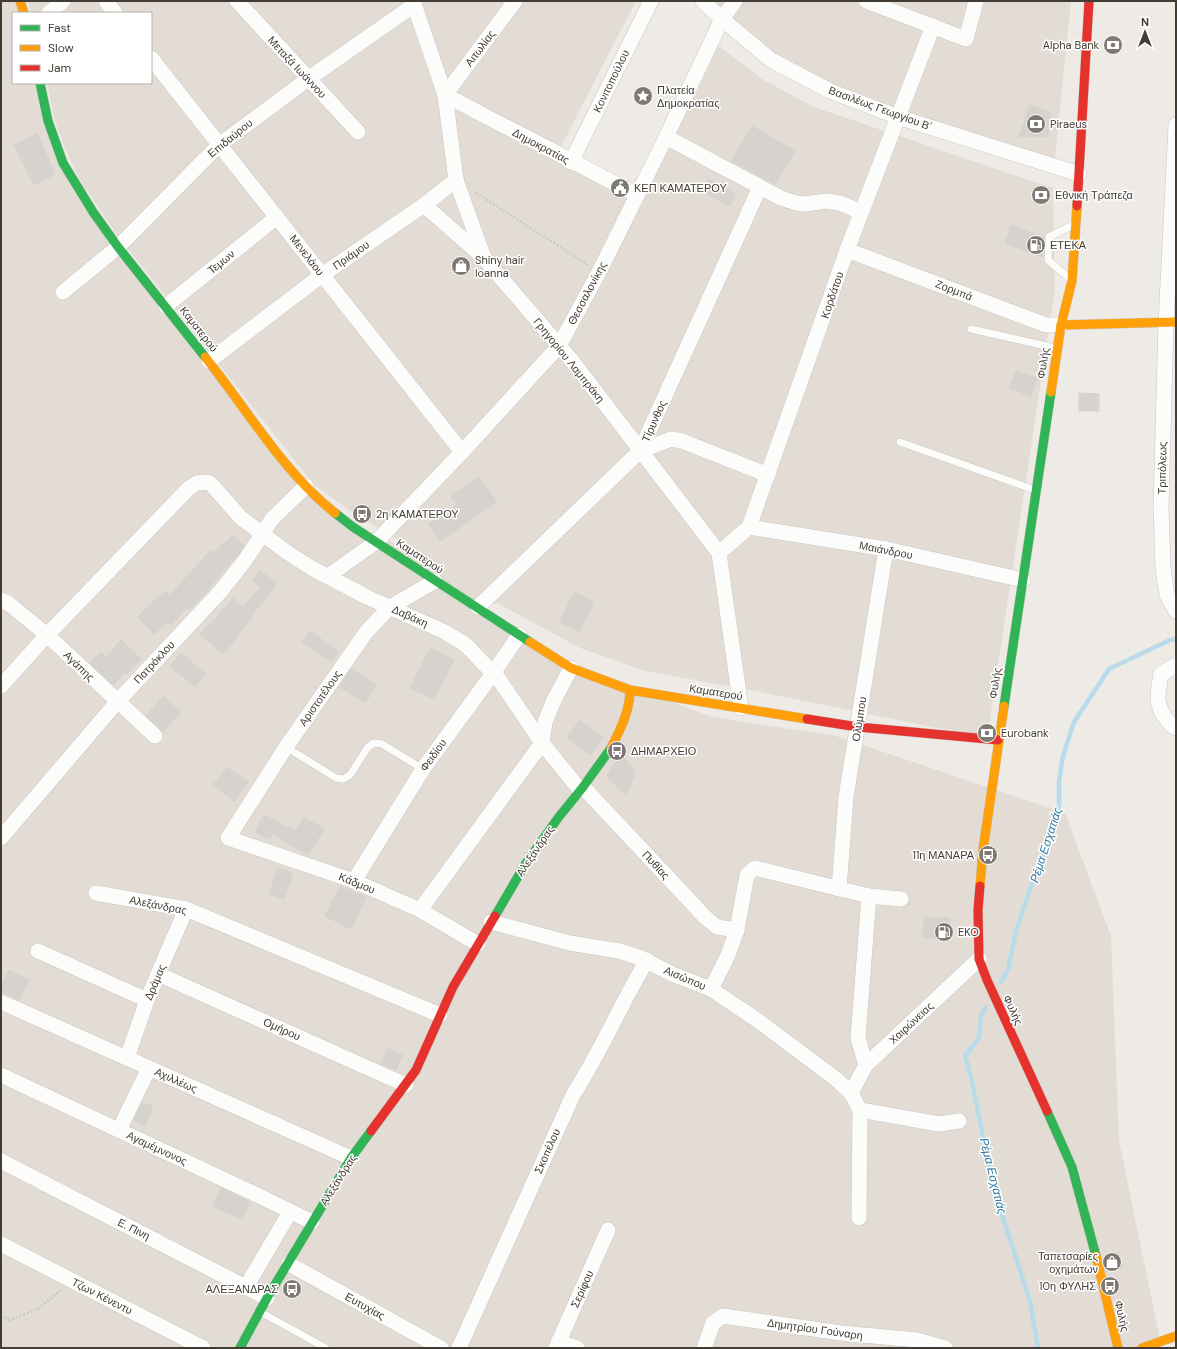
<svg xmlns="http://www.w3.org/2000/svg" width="1177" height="1349" font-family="'DM Sans',sans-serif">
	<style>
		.residential { fill: #e2dcd4 }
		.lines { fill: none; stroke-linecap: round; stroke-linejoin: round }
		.stream { stroke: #b8dbea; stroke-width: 4.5 }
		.building { fill: #d6d2ce; stroke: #d6d2cd }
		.lane-casing { stroke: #cac7c3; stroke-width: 8 }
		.street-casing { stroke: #cac7c3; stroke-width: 16 }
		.fast-casing { stroke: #cdc7be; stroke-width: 10 }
		.slow-casing { stroke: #cdc7be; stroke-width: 10 }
		.jam-casing { stroke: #cdc7be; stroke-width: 10 }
		.path { stroke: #cccac6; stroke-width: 2.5; stroke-dasharray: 2 2; stroke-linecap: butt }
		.lane { stroke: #fcfcfb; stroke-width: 7 }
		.street { stroke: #fcfcfb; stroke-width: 15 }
		.fast { stroke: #30b455; stroke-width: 9 }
		.slow { stroke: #ff9f0a; stroke-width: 9 }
		.jam { stroke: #e5322d; stroke-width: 9 }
		.labels { text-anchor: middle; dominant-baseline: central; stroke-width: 3; stroke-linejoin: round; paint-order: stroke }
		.poi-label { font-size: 11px; fill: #433c34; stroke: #fff; text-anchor: start }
		.street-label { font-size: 11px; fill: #433c34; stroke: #fff }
		.water-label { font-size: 12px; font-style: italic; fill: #307ba1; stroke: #fff }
	</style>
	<rect width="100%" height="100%" fill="#eeebe7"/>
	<g class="residential">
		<polygon points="1,1 23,1 26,13 13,13 13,83 39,83 48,121 64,161 84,196 119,246 216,369 295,473 320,496 376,542 387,539 437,574 396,539 346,508 316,486 304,472 117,235 79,179 64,146 53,115 47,83 151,83 151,13 31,13 28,1 636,1 554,160 641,205 719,46 762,79 814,107 1053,188 1055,288 987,738 755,691 645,671 580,648 497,603 484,606 554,656 572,666 713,717 836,736 1065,813 1111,936 1119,1141 1159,1334 1160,1348 1,1348"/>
		<polygon points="694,1 1071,1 1054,169 888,116 713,20"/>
	</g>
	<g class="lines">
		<g class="stream">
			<polyline points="1001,982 1008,969 1016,931 1030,889 1047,847 1059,806 1059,781 1063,756 1074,722 1109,669 1170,640 1176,639"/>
			<polyline points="986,1007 981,1016 979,1038 965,1056 971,1077 993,1187 1030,1301 1038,1348"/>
		</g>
	</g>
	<g class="building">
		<polygon points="1030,105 1051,113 1048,136 1019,137"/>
		<polygon points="752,126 795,151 775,184 731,161"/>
		<polygon points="37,133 55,174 34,185 14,145"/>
		<polygon points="708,179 736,194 730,206 702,191"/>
		<polygon points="1011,225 1044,237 1043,252 1042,257 1005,243"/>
		<polygon points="1016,371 1037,378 1031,396 1009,388"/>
		<polygon points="1079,393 1099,394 1099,411 1079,411"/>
		<polygon points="479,477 497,502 440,541 428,524 457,505 451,496"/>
		<polygon points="233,535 244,546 236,557 209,588 210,589 189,610 186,608 171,625 167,622 154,634 137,617 165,591 170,595 211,550 214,553"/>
		<polygon points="260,571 277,583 267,598 252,614 254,615 235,637 237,638 223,654 200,634 210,623 211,624 233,598 243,607 261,587 253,580"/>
		<polygon points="574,592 594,602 579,632 560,622"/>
		<polygon points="310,631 339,652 332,662 302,642"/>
		<polygon points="121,640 141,659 127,674 125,672 113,685 90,663 101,652 106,657"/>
		<polygon points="430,648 454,660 434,699 410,688"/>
		<polygon points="181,653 206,674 195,687 170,666"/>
		<polygon points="351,669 377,685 365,703 339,687"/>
		<polygon points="163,696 181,712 163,732 146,716"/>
		<polygon points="580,720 603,737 591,755 567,737"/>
		<polygon points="621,755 636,772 626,795 606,776"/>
		<polygon points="227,767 248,782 234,801 213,785"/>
		<polygon points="264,815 295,831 304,817 324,829 308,855 273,834 270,840 255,832"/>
		<polygon points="278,868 293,873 284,899 269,894"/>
		<polygon points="340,886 366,897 351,929 325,916"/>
		<polygon points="924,917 950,918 950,938 923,938"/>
		<polygon points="9,970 29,980 19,1000 1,991 1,985"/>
		<polygon points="388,1048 403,1055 396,1070 381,1064"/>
		<polygon points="143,1102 153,1107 145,1125 134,1120"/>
		<polygon points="221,1188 250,1202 242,1219 212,1206"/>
		<polygon points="1118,1252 1123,1268 1113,1270 1109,1255"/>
	</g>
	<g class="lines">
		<g class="lane-casing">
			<g id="lane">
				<polyline points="1069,278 1048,260 1049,237 1071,226"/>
				<polyline points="971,329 1055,348"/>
				<polyline points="900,442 1035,490"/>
				<polyline points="286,747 336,778 343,779 350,775 368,747 374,743 382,744 423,769"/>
				<polyline points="262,1313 326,1348"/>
			</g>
		</g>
		<g class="street-casing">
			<g id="street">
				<polyline points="106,1 115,13"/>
				<polyline points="237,1 358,132"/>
				<polyline points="413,1 445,95 456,180 484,258 573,362 719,553 741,708"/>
				<polyline points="703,1 722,19 771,60 830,91 898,117 1079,174"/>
				<polyline points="866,1 966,39 976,1"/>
				<polyline points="49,13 63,1"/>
				<polyline points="151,58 462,452"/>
				<polyline points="445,95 637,195"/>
				<polyline points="445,95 515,1"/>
				<polyline points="1176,125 1166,323 1161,506 1163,569 1167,595 1176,611"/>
				<polyline points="666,137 781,198 796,203 805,204 826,201 840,203 861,212"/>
				<polyline points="571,162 651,1"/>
				<polyline points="424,205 482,256"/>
				<polyline points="847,250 1046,325 1061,325"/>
				<polyline points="63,292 118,247 219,145 308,79 414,5"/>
				<polyline points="166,306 277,217"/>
				<polyline points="209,361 322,275 424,205 456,180"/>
				<polyline points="640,451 671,439 682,441 768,475"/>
				<polyline points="749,527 886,549 1023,580"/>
				<polyline points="719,553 749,527 847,250 933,26"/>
				<polyline points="328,576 376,542 462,452 559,346 599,272 666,137 722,19 735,1"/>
				<polyline points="435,581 390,607 367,631 286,747 228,838 354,881 420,910 478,944"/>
				<polyline points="1,600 8,603 47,635 155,736"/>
				<polyline points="478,607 640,451 760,187"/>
				<path d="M 1176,665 L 1161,674 C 1158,693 1154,704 1167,720 C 1169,723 1172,726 1176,728"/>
				<polyline points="1,686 47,635 188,489 197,483 208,482 212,485 241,518 288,553 313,569 369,598 445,632 466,645 487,667 494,672 542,743 580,790"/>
				<polyline points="583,787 705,917 717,927 737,930"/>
				<polyline points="1,838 117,702 220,592 246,559 272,519 306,486"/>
				<polyline points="354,881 423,769 494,672 519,635"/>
				<polyline points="839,889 846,797 886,549"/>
				<polyline points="96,893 186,909 440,1015"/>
				<polyline points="420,910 542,743 545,722 554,700 571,668"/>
				<polyline points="491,922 570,943 619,951 641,958 672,974 711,989 757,1020 836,1079 851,1093 860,1110 859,1218"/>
				<polyline points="38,951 147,1000"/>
				<polyline points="158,974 406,1085"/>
				<polyline points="711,989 728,955 737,930 747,875 755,868 869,896 901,899"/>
				<polyline points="1,1002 351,1158"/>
				<polyline points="127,1058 147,1000 186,909"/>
				<polyline points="866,1065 858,1038 869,896"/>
				<polyline points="1,1075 255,1194 312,1222"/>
				<polyline points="851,1093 866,1065 979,959"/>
				<polyline points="860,1110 939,1124 959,1121"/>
				<polyline points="119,1130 149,1068"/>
				<polyline points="1,1161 267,1298"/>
				<polyline points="1,1244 203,1348"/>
				<polyline points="289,1264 441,1348"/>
				<polyline points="246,1287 290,1212"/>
				<polyline points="558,1342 577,1348"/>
				<path d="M 459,1348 L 573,1095 C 601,1051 621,1004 647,960"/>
				<polyline points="556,1348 608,1230"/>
				<polyline points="704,1348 713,1323 723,1316 841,1333 917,1340 945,1348"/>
			</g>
		</g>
		<g class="fast-casing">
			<g id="fast">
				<polyline points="40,83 48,121 63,163 93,212 118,247 205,357"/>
				<polyline points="335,513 353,527 530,642"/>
				<polyline points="1004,706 1051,392"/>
				<polyline points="495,916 526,863 558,818 583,787 611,748"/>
				<polyline points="1047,1111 1072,1167 1096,1256"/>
				<polyline points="240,1348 267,1298 351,1158 371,1131"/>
			</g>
		</g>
		<g class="slow-casing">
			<g id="slow">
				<polyline points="20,1 24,13"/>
				<polyline points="1061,325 1176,322"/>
				<path d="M 205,357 C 247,409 282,471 335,513"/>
				<polyline points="1051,392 1061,325 1072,281 1077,206"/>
				<polyline points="530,642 571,668 630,690 807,719"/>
				<path d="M 611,748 C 620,730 630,711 630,690"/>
				<polyline points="980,886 983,850 1004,706"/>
				<polyline points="1096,1256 1118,1348"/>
				<polyline points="1142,1348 1176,1336"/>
			</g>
		</g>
		<g class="jam-casing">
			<g id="jam">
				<polyline points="1077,206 1089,1"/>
				<polyline points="807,719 858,727 998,740"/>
				<polyline points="980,886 978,910 979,959 987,980 1047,1111"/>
				<polyline points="371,1131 416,1070 453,987 495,916"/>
			</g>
		</g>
		<g class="path">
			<polyline points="476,193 588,265"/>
			<polyline points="1,1316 10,1320 38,1309 61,1290"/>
		</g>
		<use href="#lane" class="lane"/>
		<use href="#street" class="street"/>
		<use href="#fast" class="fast"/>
		<use href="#slow" class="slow"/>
		<use href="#jam" class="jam"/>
	</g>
	<defs>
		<g id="bank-disc" transform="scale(1)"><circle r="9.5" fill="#7f7973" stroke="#fff"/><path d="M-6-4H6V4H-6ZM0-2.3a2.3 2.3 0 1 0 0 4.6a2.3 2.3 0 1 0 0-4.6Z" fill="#fff"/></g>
		<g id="sight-disc" transform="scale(1)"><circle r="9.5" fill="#7f7973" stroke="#fff"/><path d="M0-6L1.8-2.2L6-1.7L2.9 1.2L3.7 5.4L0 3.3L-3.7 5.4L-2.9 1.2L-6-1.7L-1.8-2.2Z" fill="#fff"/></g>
		<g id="civic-disc" transform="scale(1)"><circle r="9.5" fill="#7f7973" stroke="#fff"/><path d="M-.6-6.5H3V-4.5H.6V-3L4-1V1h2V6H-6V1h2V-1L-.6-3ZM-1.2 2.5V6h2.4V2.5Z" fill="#fff"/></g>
		<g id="fuel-disc" transform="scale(1)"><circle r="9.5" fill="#7f7973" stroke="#fff"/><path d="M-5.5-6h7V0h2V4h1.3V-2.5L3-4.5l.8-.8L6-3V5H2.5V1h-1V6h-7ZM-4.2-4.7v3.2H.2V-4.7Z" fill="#fff"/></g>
		<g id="shop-disc" transform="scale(1)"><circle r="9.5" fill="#7f7973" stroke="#fff"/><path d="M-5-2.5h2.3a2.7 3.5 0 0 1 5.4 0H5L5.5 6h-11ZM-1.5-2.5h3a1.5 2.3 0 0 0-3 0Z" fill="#fff"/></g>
		<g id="bus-disc" transform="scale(1)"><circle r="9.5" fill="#7f7973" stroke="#fff"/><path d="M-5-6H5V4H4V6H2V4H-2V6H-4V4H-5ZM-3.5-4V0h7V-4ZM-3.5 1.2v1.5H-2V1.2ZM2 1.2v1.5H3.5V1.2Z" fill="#fff"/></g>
	</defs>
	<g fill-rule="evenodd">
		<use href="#bank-disc" x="1113" y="45"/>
		<use href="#sight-disc" x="643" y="96"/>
		<use href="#bank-disc" x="1036" y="124"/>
		<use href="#civic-disc" x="620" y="188"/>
		<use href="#bank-disc" x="1041" y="195"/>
		<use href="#fuel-disc" x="1036" y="245"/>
		<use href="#shop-disc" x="461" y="266"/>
		<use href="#bus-disc" x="362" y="514"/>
		<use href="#bank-disc" x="987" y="733"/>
		<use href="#bus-disc" x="617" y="751"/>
		<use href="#bus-disc" x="988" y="855"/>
		<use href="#fuel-disc" x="944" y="932"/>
		<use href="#shop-disc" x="1112" y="1262"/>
		<use href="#bus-disc" x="1110" y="1286"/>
		<use href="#bus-disc" x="292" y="1289"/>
	</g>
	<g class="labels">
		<g class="poi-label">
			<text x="1099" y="45" text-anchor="end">Alpha Bank</text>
			<text x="657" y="90">Πλατεία<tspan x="657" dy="13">Δημοκρατίας</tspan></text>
			<text x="1050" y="124">Piraeus</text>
			<text x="634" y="188">ΚΕΠ ΚΑΜΑΤΕΡΟΥ</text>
			<text x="1055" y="195">Εθνική Τράπεζα</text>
			<text x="1050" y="245">ΕΤΕΚΑ</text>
			<text x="475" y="260">Shiny hair<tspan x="475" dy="13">Ioanna</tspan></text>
			<text x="376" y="514">2η ΚΑΜΑΤΕΡΟΥ</text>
			<text x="1001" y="733">Eurobank</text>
			<text x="631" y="751">ΔΗΜΑΡΧΕΙΟ</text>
			<text x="974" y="855" text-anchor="end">11η ΜΑΝΑΡΑ</text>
			<text x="958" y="932">EKO</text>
			<text x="1098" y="1256" text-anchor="end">Ταπετσαρίες<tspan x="1098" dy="13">οχημάτων</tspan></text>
			<text x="1096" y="1286" text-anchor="end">10η ΦΥΛΗΣ</text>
			<text x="278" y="1289" text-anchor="end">ΑΛΕΞΑΝΔΡΑΣ</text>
		</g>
		<g class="street-label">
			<text transform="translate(480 48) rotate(-53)">Αιτωλίας</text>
			<text transform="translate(297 67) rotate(47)">Μεταξά Ιωάννου</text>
			<text transform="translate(611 81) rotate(-64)">Κονιτοπούλου</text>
			<text transform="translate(880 108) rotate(20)">Βασιλέως Γεωργίου Β'</text>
			<text transform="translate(230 138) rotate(-39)">Επιδαύρου</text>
			<text transform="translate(541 146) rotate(28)">Δημοκρατίας</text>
			<text transform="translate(307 255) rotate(52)">Μενελάου</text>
			<text transform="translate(351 255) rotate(-35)">Πριάμου</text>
			<text transform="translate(221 262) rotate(-39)">Τεμων</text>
			<text transform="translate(954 290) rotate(21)">Ζορμπά</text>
			<text transform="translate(587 293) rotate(-62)">Θεσσαλονίκης</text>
			<text transform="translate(832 295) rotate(-71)">Κορδάτου</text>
			<text transform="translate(199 329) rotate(52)">Καματερού</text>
			<text transform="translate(569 360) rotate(51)">Γρηγορίου Λαμπράκη</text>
			<text transform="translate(1043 363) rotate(-81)">Φυλής</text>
			<text transform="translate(654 421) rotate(-66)">Τίρυνθος</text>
			<text transform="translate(1162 468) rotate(-89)">Τριπόλεως</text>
			<text transform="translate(886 550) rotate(11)">Μαιάνδρου</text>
			<text transform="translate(420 556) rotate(33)">Καματερού</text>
			<text transform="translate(410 616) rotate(24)">Δαβάκη</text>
			<text transform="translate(154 662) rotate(-47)">Πατρόκλου</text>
			<text transform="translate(79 666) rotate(44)">Αγάπης</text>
			<text transform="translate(995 683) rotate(-81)">Φυλής</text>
			<text transform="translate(716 692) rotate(9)">Καματερού</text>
			<text transform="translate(320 698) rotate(-55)">Αριστοτέλους</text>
			<text transform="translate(859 719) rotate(-81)">Ολύμπου</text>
			<text transform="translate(433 755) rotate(-55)">Φειδίου</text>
			<text transform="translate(535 851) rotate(-56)">Αλεξάνδρας</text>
			<text transform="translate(656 865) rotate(47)">Πυθίας</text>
			<text transform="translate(357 883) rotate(22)">Κάδμου</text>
			<text transform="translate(158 905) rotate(11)">Αλεξάνδρας</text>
			<text transform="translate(685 978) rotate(23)">Αισώπου</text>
			<text transform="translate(155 982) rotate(-67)">Δράμας</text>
			<text transform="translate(1013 1010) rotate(65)">Φυλής</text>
			<text transform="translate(911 1023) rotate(-43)">Χαιρώνειας</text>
			<text transform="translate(282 1029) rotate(24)">Ομήρου</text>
			<text transform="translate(176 1080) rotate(24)">Αχιλλέως</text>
			<text transform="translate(157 1148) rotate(25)">Αγαμέμνονος</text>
			<text transform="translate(547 1151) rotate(-66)">Σκοπέλου</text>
			<text transform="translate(338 1180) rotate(-58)">Αλεξάνδρας</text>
			<text transform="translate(134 1229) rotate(27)">Ε. Πινη</text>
			<text transform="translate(582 1289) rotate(-66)">Σερίφου</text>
			<text transform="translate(102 1296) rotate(27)">Τζων Κένεντυ</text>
			<text transform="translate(365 1306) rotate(29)">Ευτυχίας</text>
			<text transform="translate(1122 1316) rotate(77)">Φυλής</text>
			<text transform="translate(815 1329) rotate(8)">Δημητρίου Γούναρη</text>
		</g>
		<g class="water-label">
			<text transform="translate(1046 845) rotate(-72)">Ρέμα Εσχατιάς</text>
			<text transform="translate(993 1176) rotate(76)">Ρέμα Εσχατιάς</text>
		</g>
	</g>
	<rect width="1177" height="1349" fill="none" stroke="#433c34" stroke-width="4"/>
	<rect x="12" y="12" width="140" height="72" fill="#ffffff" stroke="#b4b1ae"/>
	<rect x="20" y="25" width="20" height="6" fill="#30b455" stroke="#b4b1ae"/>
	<text x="48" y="32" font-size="12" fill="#433c34">Fast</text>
	<rect x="20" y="45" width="20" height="6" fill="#ff9f0a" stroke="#b4b1ae"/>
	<text x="48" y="52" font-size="12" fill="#433c34">Slow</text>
	<rect x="20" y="65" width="20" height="6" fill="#e5322d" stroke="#b4b1ae"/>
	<text x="48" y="72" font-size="12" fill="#433c34">Jam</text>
	<g transform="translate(1145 32)" stroke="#ffffff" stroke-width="3" paint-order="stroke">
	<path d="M0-3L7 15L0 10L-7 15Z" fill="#433c34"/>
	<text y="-6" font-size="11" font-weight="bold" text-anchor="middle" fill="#433c34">N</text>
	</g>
</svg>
